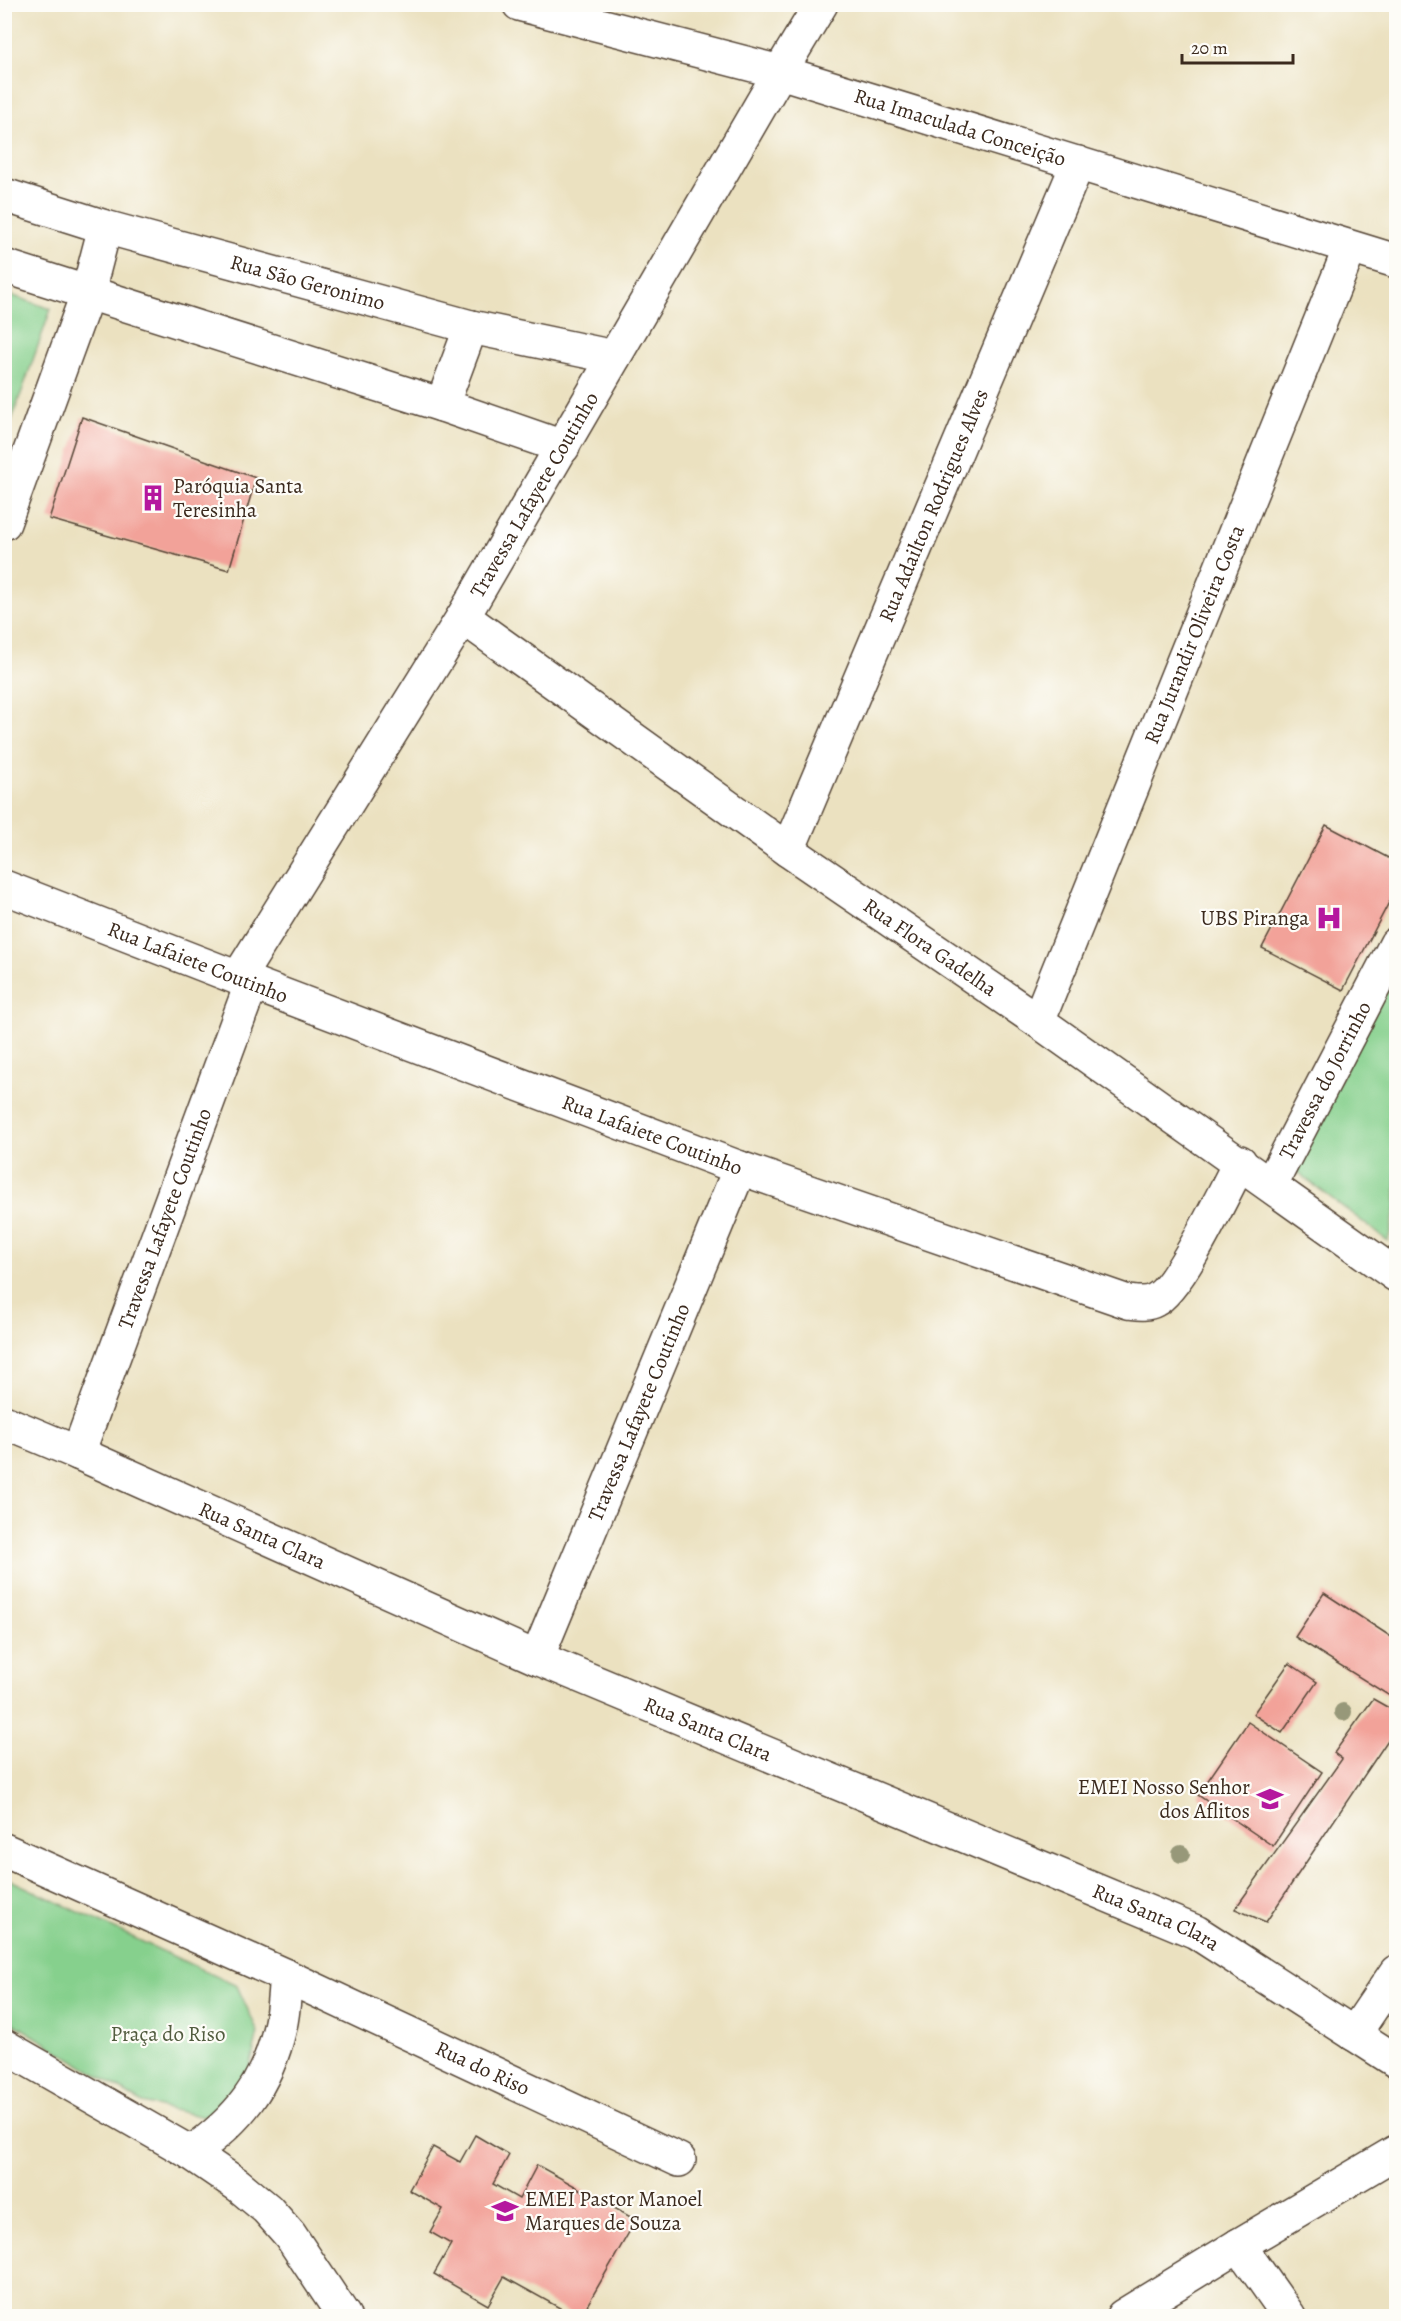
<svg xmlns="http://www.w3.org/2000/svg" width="1401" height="2321" font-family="Alegreya,serif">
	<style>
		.green { fill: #86d08d; stroke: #607d56; stroke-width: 1.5 }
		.building { fill: #f2a299 }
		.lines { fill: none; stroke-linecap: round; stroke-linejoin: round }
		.minor-casing { stroke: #554536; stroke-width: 36 }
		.minor { stroke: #fff; stroke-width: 33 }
		.tree { fill: #979879 }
		.labels { text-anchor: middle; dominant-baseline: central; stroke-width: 4.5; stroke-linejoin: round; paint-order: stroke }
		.street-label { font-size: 21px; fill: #3b2a1e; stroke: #fdfcf7 }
		.poi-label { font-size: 21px; fill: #3b2a1e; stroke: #fdfcf7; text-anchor: start }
		.park-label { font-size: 21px; fill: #525c3f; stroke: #fdfcf7 }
	</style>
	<rect width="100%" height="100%" fill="#fdfcf7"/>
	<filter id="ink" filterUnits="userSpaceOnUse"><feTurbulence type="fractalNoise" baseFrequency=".0167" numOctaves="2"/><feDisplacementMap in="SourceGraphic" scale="12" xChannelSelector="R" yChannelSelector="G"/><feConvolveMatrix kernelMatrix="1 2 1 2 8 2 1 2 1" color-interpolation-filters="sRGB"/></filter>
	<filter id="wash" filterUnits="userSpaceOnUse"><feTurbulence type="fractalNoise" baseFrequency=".008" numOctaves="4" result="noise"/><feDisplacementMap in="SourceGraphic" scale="24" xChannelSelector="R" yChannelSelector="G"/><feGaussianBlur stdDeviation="1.35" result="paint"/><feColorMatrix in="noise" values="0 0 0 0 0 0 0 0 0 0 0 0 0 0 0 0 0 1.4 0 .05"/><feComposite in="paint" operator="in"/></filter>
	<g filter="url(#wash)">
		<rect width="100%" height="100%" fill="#ebe1c0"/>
		<g class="green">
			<polygon points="5,293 51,309 5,439 4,293"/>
			<polygon points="1396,972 1396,1207 1388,1241 1293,1169"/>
			<polygon points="4,1877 237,1986 258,2032 245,2089 203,2117 143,2103 5,2018"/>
		</g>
		<g id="blocks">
			<g class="building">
				<polygon points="82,417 256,478 229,570 49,519"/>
				<polygon points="1326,825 1396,862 1396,889 1343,990 1262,948"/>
				<polygon points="1324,1593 1396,1640 1396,1700 1295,1637"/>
				<polygon points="1289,1663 1317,1682 1282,1733 1253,1714"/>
				<polygon points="1373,1699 1396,1712 1396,1728 1266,1922 1235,1909 1342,1759 1334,1753"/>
				<polygon points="1248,1722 1322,1772 1273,1846 1198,1795"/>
				<polygon points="475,2135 509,2155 493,2184 519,2199 537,2165 636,2220 581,2316 574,2316 504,2277 488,2305 434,2274 451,2244 430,2232 443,2209 409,2190 433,2147 460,2162"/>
			</g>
		</g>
	</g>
	<g filter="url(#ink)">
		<use href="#blocks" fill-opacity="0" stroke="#554536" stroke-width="1.5"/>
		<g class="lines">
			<g class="minor-casing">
				<g id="minor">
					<path id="s1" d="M 519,4 L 780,72 L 1396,261"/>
					<path id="s2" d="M 4,195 L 105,227 L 471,327 L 614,357"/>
					<polyline points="4,266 442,405 563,447"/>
					<polyline points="442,405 471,327"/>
					<polyline points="4,523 88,292 105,227"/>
					<path id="s3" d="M 463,617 L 788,850 L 1038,1021 L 1396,1275"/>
					<path id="s4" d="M 788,850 L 1078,163"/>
					<path id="s5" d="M 4,887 L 238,978 L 740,1168 L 1128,1302 C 1137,1303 1146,1305 1155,1300 C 1179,1289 1225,1190 1240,1162"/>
					<path id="s6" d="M 238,978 L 463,617 L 780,72 L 821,4"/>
					<path id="s7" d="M 1038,1021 L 1350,248"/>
					<path id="s8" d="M 1271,1184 L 1396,944"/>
					<path id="s9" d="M 4,1422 L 78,1453 L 537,1658 L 1196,1932 L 1396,2061"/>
					<path id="s10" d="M 78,1453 L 252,982"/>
					<path id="s11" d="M 537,1658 L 740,1168"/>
					<path id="s12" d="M 4,1850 L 286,1976 L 679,2160"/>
					<polyline points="1354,2034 1396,1972"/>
					<polyline points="4,2046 191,2153 238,2185 267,2209 290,2235 344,2316"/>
					<path d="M 191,2153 C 238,2120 267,2085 280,2027 C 284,2011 284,1993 286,1976"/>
					<polyline points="1239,2245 1289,2316"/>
					<polyline points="1123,2316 1239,2245 1396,2152"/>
				</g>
			</g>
			<use href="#minor" class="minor"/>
		</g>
		<g class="tree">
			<circle cx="1343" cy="1712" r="9"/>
			<circle cx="1181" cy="1854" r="9"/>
		</g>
	</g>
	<defs>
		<g id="building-bare" transform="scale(2.07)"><path d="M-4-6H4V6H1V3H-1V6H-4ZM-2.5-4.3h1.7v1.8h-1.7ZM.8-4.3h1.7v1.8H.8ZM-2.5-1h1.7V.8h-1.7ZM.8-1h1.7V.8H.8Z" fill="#b5179e" stroke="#fdfcf7" stroke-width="2.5" paint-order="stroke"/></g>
		<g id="hospital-bare" transform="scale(2.07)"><path d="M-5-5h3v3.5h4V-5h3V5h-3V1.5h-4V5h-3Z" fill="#b5179e" stroke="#fdfcf7" stroke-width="2.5" paint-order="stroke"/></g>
		<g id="school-bare" transform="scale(2.07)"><path d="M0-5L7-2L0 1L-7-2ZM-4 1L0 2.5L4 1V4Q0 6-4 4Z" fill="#b5179e" stroke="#fdfcf7" stroke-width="2.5" paint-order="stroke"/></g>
	</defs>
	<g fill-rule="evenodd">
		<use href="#building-bare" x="153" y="498"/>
		<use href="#hospital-bare" x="1329" y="918"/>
		<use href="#school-bare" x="1270" y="1799"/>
		<use href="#school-bare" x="505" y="2211"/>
	</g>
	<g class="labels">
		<g class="street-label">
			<text stroke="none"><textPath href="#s1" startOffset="458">Rua Imaculada Conceição</textPath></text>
			<text stroke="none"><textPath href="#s2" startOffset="316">Rua São Geronimo</textPath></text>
			<text stroke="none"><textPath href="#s6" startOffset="567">Travessa Lafayete Coutinho</textPath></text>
			<text stroke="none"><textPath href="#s4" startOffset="374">Rua Adailton Rodrigues Alves</textPath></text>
			<text stroke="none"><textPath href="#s7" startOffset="417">Rua Jurandir Oliveira Costa</textPath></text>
			<text stroke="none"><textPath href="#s3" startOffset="572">Rua Flora Gadelha</textPath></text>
			<text stroke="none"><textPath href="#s5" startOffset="208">Rua Lafaiete Coutinho</textPath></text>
			<text stroke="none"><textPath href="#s8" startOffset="117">Travessa do Jorrinho</textPath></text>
			<text stroke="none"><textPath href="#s5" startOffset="694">Rua Lafaiete Coutinho</textPath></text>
			<text stroke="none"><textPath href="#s10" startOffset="250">Travessa Lafayete Coutinho</textPath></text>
			<text stroke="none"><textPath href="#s11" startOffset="266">Travessa Lafayete Coutinho</textPath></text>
			<text stroke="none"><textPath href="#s9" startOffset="282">Rua Santa Clara</textPath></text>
			<text stroke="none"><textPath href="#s9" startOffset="768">Rua Santa Clara</textPath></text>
			<text stroke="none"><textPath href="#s9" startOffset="1254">Rua Santa Clara</textPath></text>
			<text stroke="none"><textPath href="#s12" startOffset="526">Rua do Riso</textPath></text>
		</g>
		<g class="poi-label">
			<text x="173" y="486">Paróquia Santa<tspan x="173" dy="24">Teresinha</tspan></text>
			<text x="1309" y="918" text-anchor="end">UBS Piranga</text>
			<text x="1250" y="1787" text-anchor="end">EMEI Nosso Senhor<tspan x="1250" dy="24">dos Aflitos</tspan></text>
			<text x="525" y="2199">EMEI Pastor Manoel<tspan x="525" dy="24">Marques de Souza</tspan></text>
		</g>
		<g class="park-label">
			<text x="168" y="2034">Praça do Riso</text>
		</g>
	</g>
	<rect width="1401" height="2321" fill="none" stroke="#fdfcf7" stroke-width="24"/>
	<path d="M1182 54v9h111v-9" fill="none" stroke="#3b2a1e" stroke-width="3"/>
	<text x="1191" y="54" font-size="18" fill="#3b2a1e" stroke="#fdfcf7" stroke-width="4.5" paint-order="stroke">20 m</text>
</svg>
